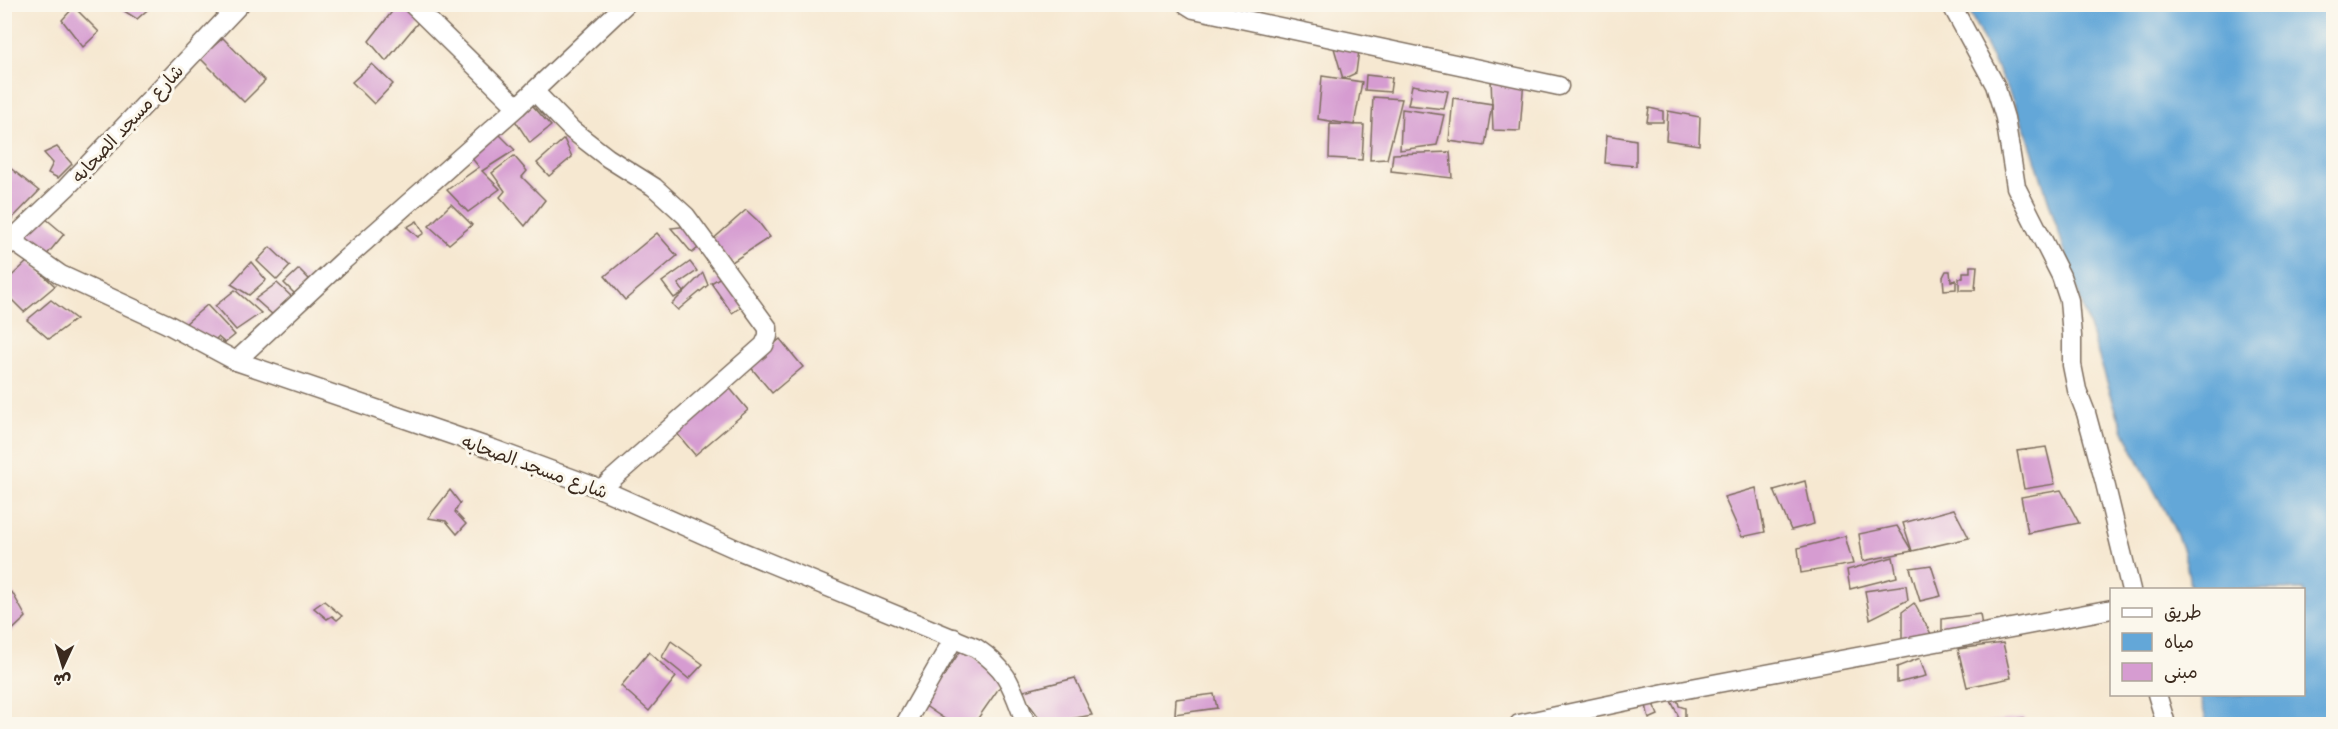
<svg xmlns="http://www.w3.org/2000/svg" width="2338" height="729" font-family="Mali,'Playpen Sans Arabic',sans-serif">
	<style>
		.water { fill: #63a7d8; stroke: #4f687b; stroke-width: 1.5 }
		.building { fill: #d69cd1 }
		.lines { fill: none; stroke-linecap: round; stroke-linejoin: round }
		.minor-casing { stroke: #7c6c5d; stroke-width: 21 }
		.minor { stroke: #fff; stroke-width: 18 }
		.labels { text-anchor: middle; dominant-baseline: central; stroke-width: 6; stroke-linejoin: round; paint-order: stroke }
		.street-label { font-size: 18px; fill: #3b2a1e; stroke: #fbf7ec }
	</style>
	<rect width="100%" height="100%" fill="#fbf7ec"/>
	<filter id="ink" filterUnits="userSpaceOnUse"><feTurbulence type="fractalNoise" baseFrequency=".0167" numOctaves="2"/><feDisplacementMap in="SourceGraphic" scale="12" xChannelSelector="R" yChannelSelector="G"/><feConvolveMatrix kernelMatrix="1 2 1 2 8 2 1 2 1" color-interpolation-filters="sRGB"/></filter>
	<filter id="wash" filterUnits="userSpaceOnUse"><feTurbulence type="fractalNoise" baseFrequency=".008" numOctaves="4" result="noise"/><feDisplacementMap in="SourceGraphic" scale="24" xChannelSelector="R" yChannelSelector="G"/><feGaussianBlur stdDeviation="1.35" result="paint"/><feColorMatrix in="noise" values="0 0 0 0 0 0 0 0 0 0 0 0 0 0 0 0 0 1.4 0 .05"/><feComposite in="paint" operator="in"/></filter>
	<g filter="url(#wash)">
		<rect width="100%" height="100%" fill="#f6e8d1"/>
		<path class="water" d="M 1966,5 L 2333,5 L 2333,724 L 2207,724 L 2200,695 L 2304,694 L 2304,590 L 2190,589 C 2188,549 2169,518 2150,483 C 2138,461 2127,439 2118,416 L 2027,134 L 2008,90 Z"/>
		<g id="blocks">
			<g class="building">
				<polygon points="113,4 154,4 137,19"/>
				<polygon points="398,4 406,4 420,20 386,61 369,41"/>
				<polygon points="74,7 99,32 83,47 62,20"/>
				<polygon points="223,38 265,81 244,102 200,58"/>
				<polygon points="1334,48 1359,50 1356,73 1343,79"/>
				<polygon points="372,64 393,84 374,104 352,82"/>
				<polygon points="1366,75 1392,78 1390,92 1365,90"/>
				<polygon points="1322,76 1362,82 1354,125 1318,119"/>
				<polygon points="1491,79 1524,79 1520,131 1493,130"/>
				<polygon points="1412,85 1448,91 1444,109 1408,105"/>
				<polygon points="1373,97 1402,99 1387,159 1370,160"/>
				<polygon points="1453,98 1492,104 1485,146 1449,141"/>
				<polygon points="532,105 551,126 530,143 514,119"/>
				<polygon points="1649,108 1663,111 1663,122 1647,122"/>
				<polygon points="1402,109 1444,115 1437,145 1400,150"/>
				<polygon points="1668,111 1700,117 1699,145 1666,140"/>
				<polygon points="1330,124 1364,125 1362,160 1329,158"/>
				<polygon points="495,130 515,150 482,171 500,189 468,212 447,190 479,167 466,151"/>
				<polygon points="1607,135 1636,140 1636,166 1605,163"/>
				<polygon points="564,139 572,157 549,176 537,163"/>
				<polygon points="57,147 72,164 58,178 48,173 53,163 44,153"/>
				<polygon points="1450,152 1452,178 1391,171 1393,154"/>
				<polygon points="514,156 527,171 522,177 545,200 525,226 500,197 505,191 492,173"/>
				<polygon points="4,163 39,191 4,227"/>
				<polygon points="451,204 472,225 449,244 429,226"/>
				<polygon points="32,207 64,234 45,257 13,230"/>
				<polygon points="746,210 757,220 770,237 732,262 710,242"/>
				<polygon points="417,221 424,233 418,237 407,227"/>
				<polygon points="689,226 703,244 692,253 671,228"/>
				<polygon points="657,233 677,256 625,300 605,276"/>
				<polygon points="270,247 290,266 277,280 257,261"/>
				<polygon points="28,261 55,286 24,312 4,292 4,283"/>
				<polygon points="251,262 266,280 249,295 231,284"/>
				<polygon points="690,262 697,271 678,284 684,292 674,298 662,282"/>
				<polygon points="1970,266 1977,266 1975,290 1959,290 1959,278 1963,278 1963,272 1970,272"/>
				<polygon points="299,269 310,280 295,294 284,283"/>
				<polygon points="1946,271 1950,271 1951,281 1956,280 1956,289 1944,290 1943,277"/>
				<polygon points="703,273 708,285 678,310 672,304"/>
				<polygon points="724,275 744,305 732,313 711,283"/>
				<polygon points="277,283 292,297 273,315 255,299"/>
				<polygon points="235,290 261,313 236,330 215,306"/>
				<polygon points="51,300 76,319 49,339 27,320"/>
				<polygon points="207,305 235,335 225,343 218,337 211,344 185,324"/>
				<polygon points="780,339 803,367 772,393 749,365"/>
				<polygon points="728,386 748,410 695,455 675,431"/>
				<polygon points="2046,447 2055,484 2024,489 2017,451"/>
				<polygon points="1805,481 1814,524 1791,530 1774,490"/>
				<polygon points="1756,488 1765,532 1742,537 1724,497"/>
				<polygon points="450,490 460,503 455,512 466,524 457,534 446,521 428,518"/>
				<polygon points="2061,490 2079,523 2028,533 2021,497"/>
				<polygon points="1954,509 1969,538 1912,551 1903,523"/>
				<polygon points="1897,526 1912,551 1863,561 1859,534"/>
				<polygon points="1845,536 1853,564 1801,573 1798,548"/>
				<polygon points="1893,557 1897,577 1850,589 1847,570"/>
				<polygon points="1931,565 1941,596 1920,601 1910,568"/>
				<polygon points="1906,585 1908,600 1870,619 1865,591"/>
				<polygon points="12,592 26,617 4,638 4,598"/>
				<polygon points="324,601 342,616 337,620 332,616 327,619 314,608"/>
				<polygon points="1914,603 1931,634 1902,641 1902,612"/>
				<polygon points="1980,614 1983,633 1942,636 1942,619"/>
				<polygon points="671,641 703,664 689,679 662,657"/>
				<polygon points="2003,643 2011,678 1967,687 1958,649"/>
				<polygon points="963,647 1004,681 974,724 952,724 924,705"/>
				<polygon points="649,652 676,677 649,711 621,686"/>
				<polygon points="1920,658 1926,676 1897,683 1897,667"/>
				<polygon points="1075,678 1092,715 1044,724 1020,692"/>
				<polygon points="1214,694 1217,708 1175,714 1176,699"/>
				<polygon points="1677,698 1679,706 1685,708 1685,723 1678,723 1678,715 1670,699"/>
				<polygon points="1653,704 1658,715 1649,719 1646,705"/>
				<polygon points="2024,718 2025,724 1989,724 1988,722"/>
			</g>
		</g>
	</g>
	<g filter="url(#ink)">
		<use href="#blocks" fill-opacity="0" stroke="#7c6c5d" stroke-width="1.5"/>
		<g class="lines">
			<g class="minor-casing">
				<g id="minor">
					<polyline points="412,4 517,107"/>
					<polyline points="1186,4 1194,9 1559,86"/>
					<polyline points="1951,4 1995,85 2005,118 2016,187 2061,276 2069,300 2072,336 2072,365 2077,390 2086,413 2105,483 2131,590"/>
					<polyline points="534,91 572,130 608,158 654,187 686,216 768,328 768,336 764,345 601,489"/>
					<path d="M 4,235 L 61,275 L 167,324 L 236,361 L 493,449 L 601,489 L 738,550 L 976,648 C 1010,671 1012,688 1026,724"/>
					<polyline points="4,247 66,188 240,4"/>
					<polyline points="236,361 343,261 517,107 626,4"/>
					<polyline points="2157,694 2166,724"/>
					<polyline points="905,724 954,638"/>
					<polyline points="1519,724 1665,693 2112,609"/>
				</g>
			</g>
			<use href="#minor" class="minor"/>
		</g>
	</g>
	<g class="labels">
		<g class="street-label">
			<text transform="translate(127 123) rotate(-47)">شارع مسجد الصحابه</text>
			<text transform="translate(535 466) rotate(20)">شارع مسجد الصحابه</text>
		</g>
	</g>
	<rect width="2338" height="729" fill="none" stroke="#fbf7ec" stroke-width="24"/>
	<rect x="2110" y="588" width="195" height="108" fill="#fbf7ec" stroke="#aea59a" stroke-width="1.5"/>
	<rect x="2122" y="608" width="30" height="9" fill="#ffffff" stroke="#aea59a" stroke-width="1.5"/>
	<text x="2164" y="618" font-size="18" fill="#3b2a1e">طريق</text>
	<rect x="2122" y="633" width="30" height="18" fill="#63a7d8" stroke="#aea59a" stroke-width="1.5"/>
	<text x="2164" y="648" font-size="18" fill="#3b2a1e">مياه</text>
	<rect x="2122" y="663" width="30" height="18" fill="#d69cd1" stroke="#aea59a" stroke-width="1.5"/>
	<text x="2164" y="678" font-size="18" fill="#3b2a1e">مبنى</text>
	<g transform="translate(63 666) rotate(184)" stroke="#fbf7ec" stroke-width="4.5" paint-order="stroke">
	<path d="M0-4.5L10 22L0 15L-10 22Z" fill="#3b2a1e"/>
	<text y="-9" font-size="16" font-weight="bold" text-anchor="middle" fill="#3b2a1e">ش</text>
	</g>
</svg>
